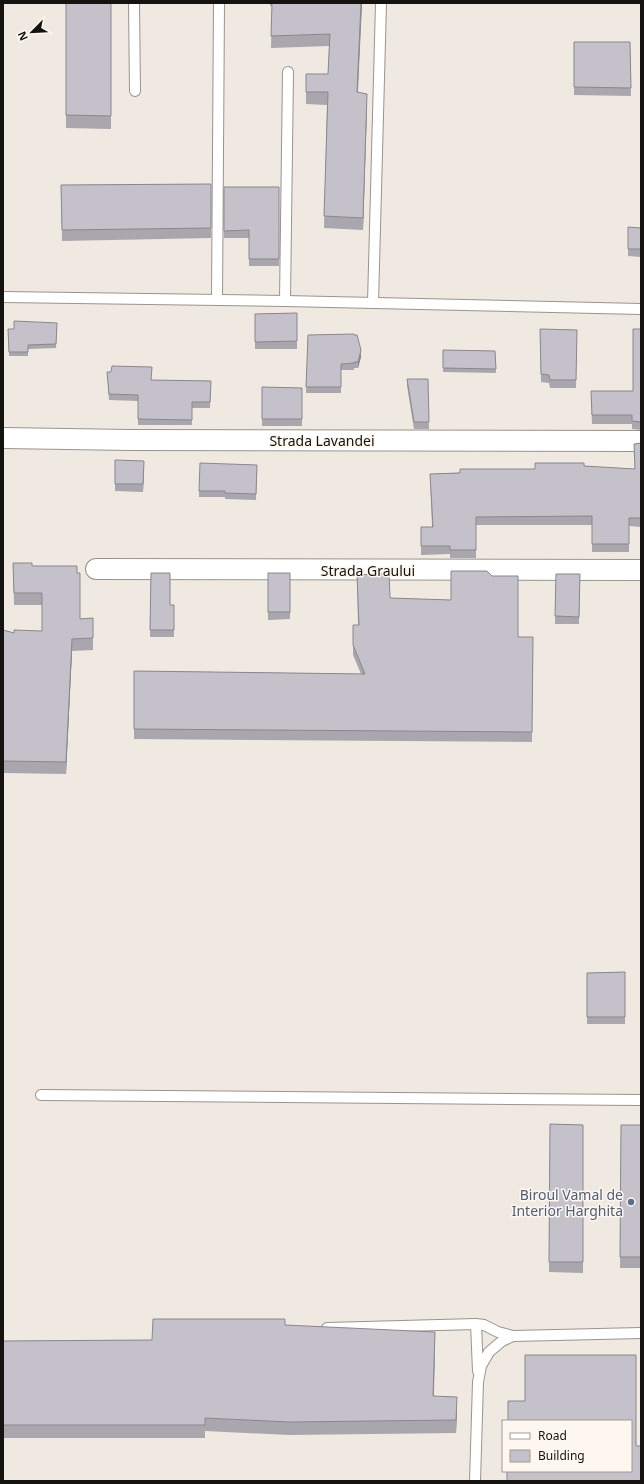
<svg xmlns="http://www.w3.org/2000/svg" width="644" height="1484" font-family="'Noto Sans',sans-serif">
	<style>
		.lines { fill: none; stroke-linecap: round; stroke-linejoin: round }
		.lane-casing { stroke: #99948d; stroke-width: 12 }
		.street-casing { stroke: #99948d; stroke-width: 22 }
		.lane { stroke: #fff; stroke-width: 10 }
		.street { stroke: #fff; stroke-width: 20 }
		.wall { fill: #a9a6ae }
		.shaded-wall { fill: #8a878d }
		.building { fill: #c5c1ca; stroke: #8a878d }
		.service-dot { fill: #5c6f8a; stroke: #fdf7ef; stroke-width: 1.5 }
		.labels { text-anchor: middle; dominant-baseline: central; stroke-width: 3; stroke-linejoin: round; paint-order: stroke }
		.street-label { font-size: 14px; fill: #151310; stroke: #fdf7ef }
		.service-label { font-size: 14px; fill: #4e5e75; stroke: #fdf7ef; text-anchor: end }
	</style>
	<rect width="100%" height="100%" fill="#f0e9e2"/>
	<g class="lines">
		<g class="lane-casing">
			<g id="lane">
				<polyline points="134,3 135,91"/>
				<polyline points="3,297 285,301 641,309"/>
				<polyline points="217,300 219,3"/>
				<polyline points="285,301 288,72"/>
				<polyline points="373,303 381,3"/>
				<polyline points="41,1095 641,1100"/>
				<polyline points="476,1324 484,1325 498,1332 513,1336"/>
				<polyline points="327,1328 476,1324 478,1371"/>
				<polyline points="475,1481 478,1382 481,1366 489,1352 502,1341 513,1336 641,1333"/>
			</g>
		</g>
		<g class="street-casing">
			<g id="street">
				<polyline points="3,438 130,440 641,441"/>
				<polyline points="96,569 641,570"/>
			</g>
		</g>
		<use href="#lane" class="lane"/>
		<use href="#street" class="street"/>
	</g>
	<g class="wall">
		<polygon points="66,3 111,3 111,129 66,128"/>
		<polygon points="270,3 362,3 358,92 367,106 363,230 324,228 327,105 306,104 306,92 328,74 329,46 271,48 272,6 270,6"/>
		<polygon points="574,42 630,42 631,96 574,95"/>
		<polygon points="211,184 211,238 62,241 61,185"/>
		<polygon points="224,187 279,187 279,266 249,266 249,238 224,238"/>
		<polygon points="628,227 641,228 641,257 628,256"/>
		<polygon points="297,313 297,349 255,349 255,314"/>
		<polygon points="57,323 56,348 28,349 28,356 9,356 8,329 14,329"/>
		<polygon points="540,329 577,330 576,388 550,388 549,383 541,382"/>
		<polygon points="641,329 641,430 632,429 632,424 592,424 591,399 633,391"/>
		<polygon points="308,335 361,357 358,368 354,368 354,370 341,370 341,393 306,393"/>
		<polygon points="443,350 495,351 496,373 443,372"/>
		<polygon points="107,372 152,380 211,381 210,408 192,408 192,425 138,425 138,401 109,400"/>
		<polygon points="407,379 428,379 429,429 414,429 407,386"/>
		<polygon points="262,387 302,388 302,426 262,426"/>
		<polygon points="641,443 641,527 629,526 629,552 592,552 592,525 476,525 476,558 450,558 450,554 421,555 421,527 432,527 430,474 535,469 584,466 635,469 634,444"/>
		<polygon points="115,460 144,468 143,492 115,491"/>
		<polygon points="257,471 256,500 225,499 225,497 199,497 199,491"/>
		<polygon points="13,563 77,573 80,619 93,618 93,650 72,651 66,774 3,773 3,630 14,633 42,631 42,605 14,605"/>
		<polygon points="151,573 170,605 174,605 174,637 150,637"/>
		<polygon points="268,573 290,573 290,619 268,620"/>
		<polygon points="556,574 580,574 579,624 555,624"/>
		<polygon points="357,575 390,598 451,600 492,576 518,637 533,637 532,742 134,739 134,671 361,674 353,655 353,625 358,625"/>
		<polygon points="625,972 625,1024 587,1024 587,973"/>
		<polygon points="550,1124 583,1125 583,1273 549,1272"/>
		<polygon points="621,1125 641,1125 641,1268 620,1268"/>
		<polygon points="285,1325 435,1345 434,1396 457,1410 456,1433 289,1435 205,1431 205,1438 3,1438 3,1341 152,1340"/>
	</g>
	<g class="shaded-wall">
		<polygon points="361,3 362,3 357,104 357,92"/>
		<polygon points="367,94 367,106 363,230 363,218"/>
		<polygon points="361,350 361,357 358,368 358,362"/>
		<polygon points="144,461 144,468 143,492 143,484"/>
		<polygon points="72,639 72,651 66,774 66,762"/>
		<polygon points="435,1332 435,1345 433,1410 433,1396"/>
		<polygon points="457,1397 457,1410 456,1433 456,1420"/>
	</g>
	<g class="building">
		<polygon points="66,3 111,3 111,116 66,115"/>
		<polygon points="272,3 361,3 357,92 367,94 363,218 324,216 328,92 306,92 306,74 328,74 330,34 271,36"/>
		<polygon points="574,42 630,42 631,88 574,87"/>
		<polygon points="211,184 211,228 62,230 61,185"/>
		<polygon points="224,187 279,187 279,259 249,259 249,230 224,231"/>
		<polygon points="628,227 641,228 641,249 628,249"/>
		<polygon points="297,313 297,341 255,342 255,314"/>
		<polygon points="14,321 57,323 56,344 28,345 28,352 9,352 8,329 14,329"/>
		<polygon points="540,329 577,330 576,380 550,380 549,375 541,374"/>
		<polygon points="633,329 641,329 641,422 632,421 632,415 592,415 591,391 633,391"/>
		<polygon points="354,334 354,335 357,335 361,350 358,362 354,362 354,363 341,364 341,387 306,387 308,335"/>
		<polygon points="443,350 495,351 496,369 443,368"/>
		<polygon points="112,366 152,367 151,380 211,381 210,402 192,402 192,420 138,419 138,395 109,394 107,372 111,372"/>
		<polygon points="407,379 428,379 429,422 414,422"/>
		<polygon points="262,387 302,388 302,419 262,419"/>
		<polygon points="641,443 641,518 629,518 629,544 592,544 592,516 476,517 476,550 450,550 450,546 421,546 421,527 433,527 430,474 460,473 460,469 535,469 535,463 584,463 584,466 635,469 634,444"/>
		<polygon points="115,460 144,461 143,484 115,484"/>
		<polygon points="200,463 257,465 256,494 225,493 225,491 199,491"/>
		<polygon points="13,563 32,563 32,566 77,566 77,573 80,573 80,619 93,618 93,638 72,639 66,762 3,761 3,630 14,633 14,630 42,631 42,593 14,593"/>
		<polygon points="451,571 487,571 492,576 518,576 518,637 533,637 532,732 134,729 134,671 365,674 353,645 353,625 359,625 357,575 389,573 390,598 451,600"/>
		<polygon points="151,573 170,573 170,605 174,605 174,630 150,630"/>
		<rect x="268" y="573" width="22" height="39"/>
		<polygon points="556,574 580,574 579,617 555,616"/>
		<polygon points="625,972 625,1017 587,1017 587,973"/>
		<polygon points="550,1124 583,1125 583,1262 549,1262"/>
		<polygon points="621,1125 641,1125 641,1257 620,1257"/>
		<polygon points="153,1319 285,1319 285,1325 435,1332 433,1396 457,1397 456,1420 289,1422 205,1418 205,1425 3,1425 3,1341 152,1340"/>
		<polygon points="525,1355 636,1355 636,1446 641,1446 641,1481 507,1481 507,1471 631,1471 631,1421 508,1421 508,1401 525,1401"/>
	</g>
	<circle class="service-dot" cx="631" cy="1202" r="4"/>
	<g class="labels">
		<g class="street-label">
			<text x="322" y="440">Strada Lavandei</text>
			<text x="368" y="570">Strada Graului</text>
		</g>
		<g class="service-label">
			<text x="623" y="1194">Biroul Vamal de<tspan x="623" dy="16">Interior Harghita</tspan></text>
		</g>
	</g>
	<rect width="644" height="1484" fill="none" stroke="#151310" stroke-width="8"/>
	<rect x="502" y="1420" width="130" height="52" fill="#fdf7ef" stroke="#a09c96"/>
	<rect x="510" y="1433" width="20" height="6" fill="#ffffff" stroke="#a09c96"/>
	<text x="538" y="1440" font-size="12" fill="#151310">Road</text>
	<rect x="510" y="1450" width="20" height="12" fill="#c5c1ca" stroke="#a09c96"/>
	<text x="538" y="1460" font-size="12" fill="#151310">Building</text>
	<g transform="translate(32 32) rotate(246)" stroke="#fdf7ef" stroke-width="3" paint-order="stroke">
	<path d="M0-3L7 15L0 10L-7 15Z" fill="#151310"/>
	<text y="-6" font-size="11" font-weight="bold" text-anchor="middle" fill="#151310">N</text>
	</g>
</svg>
